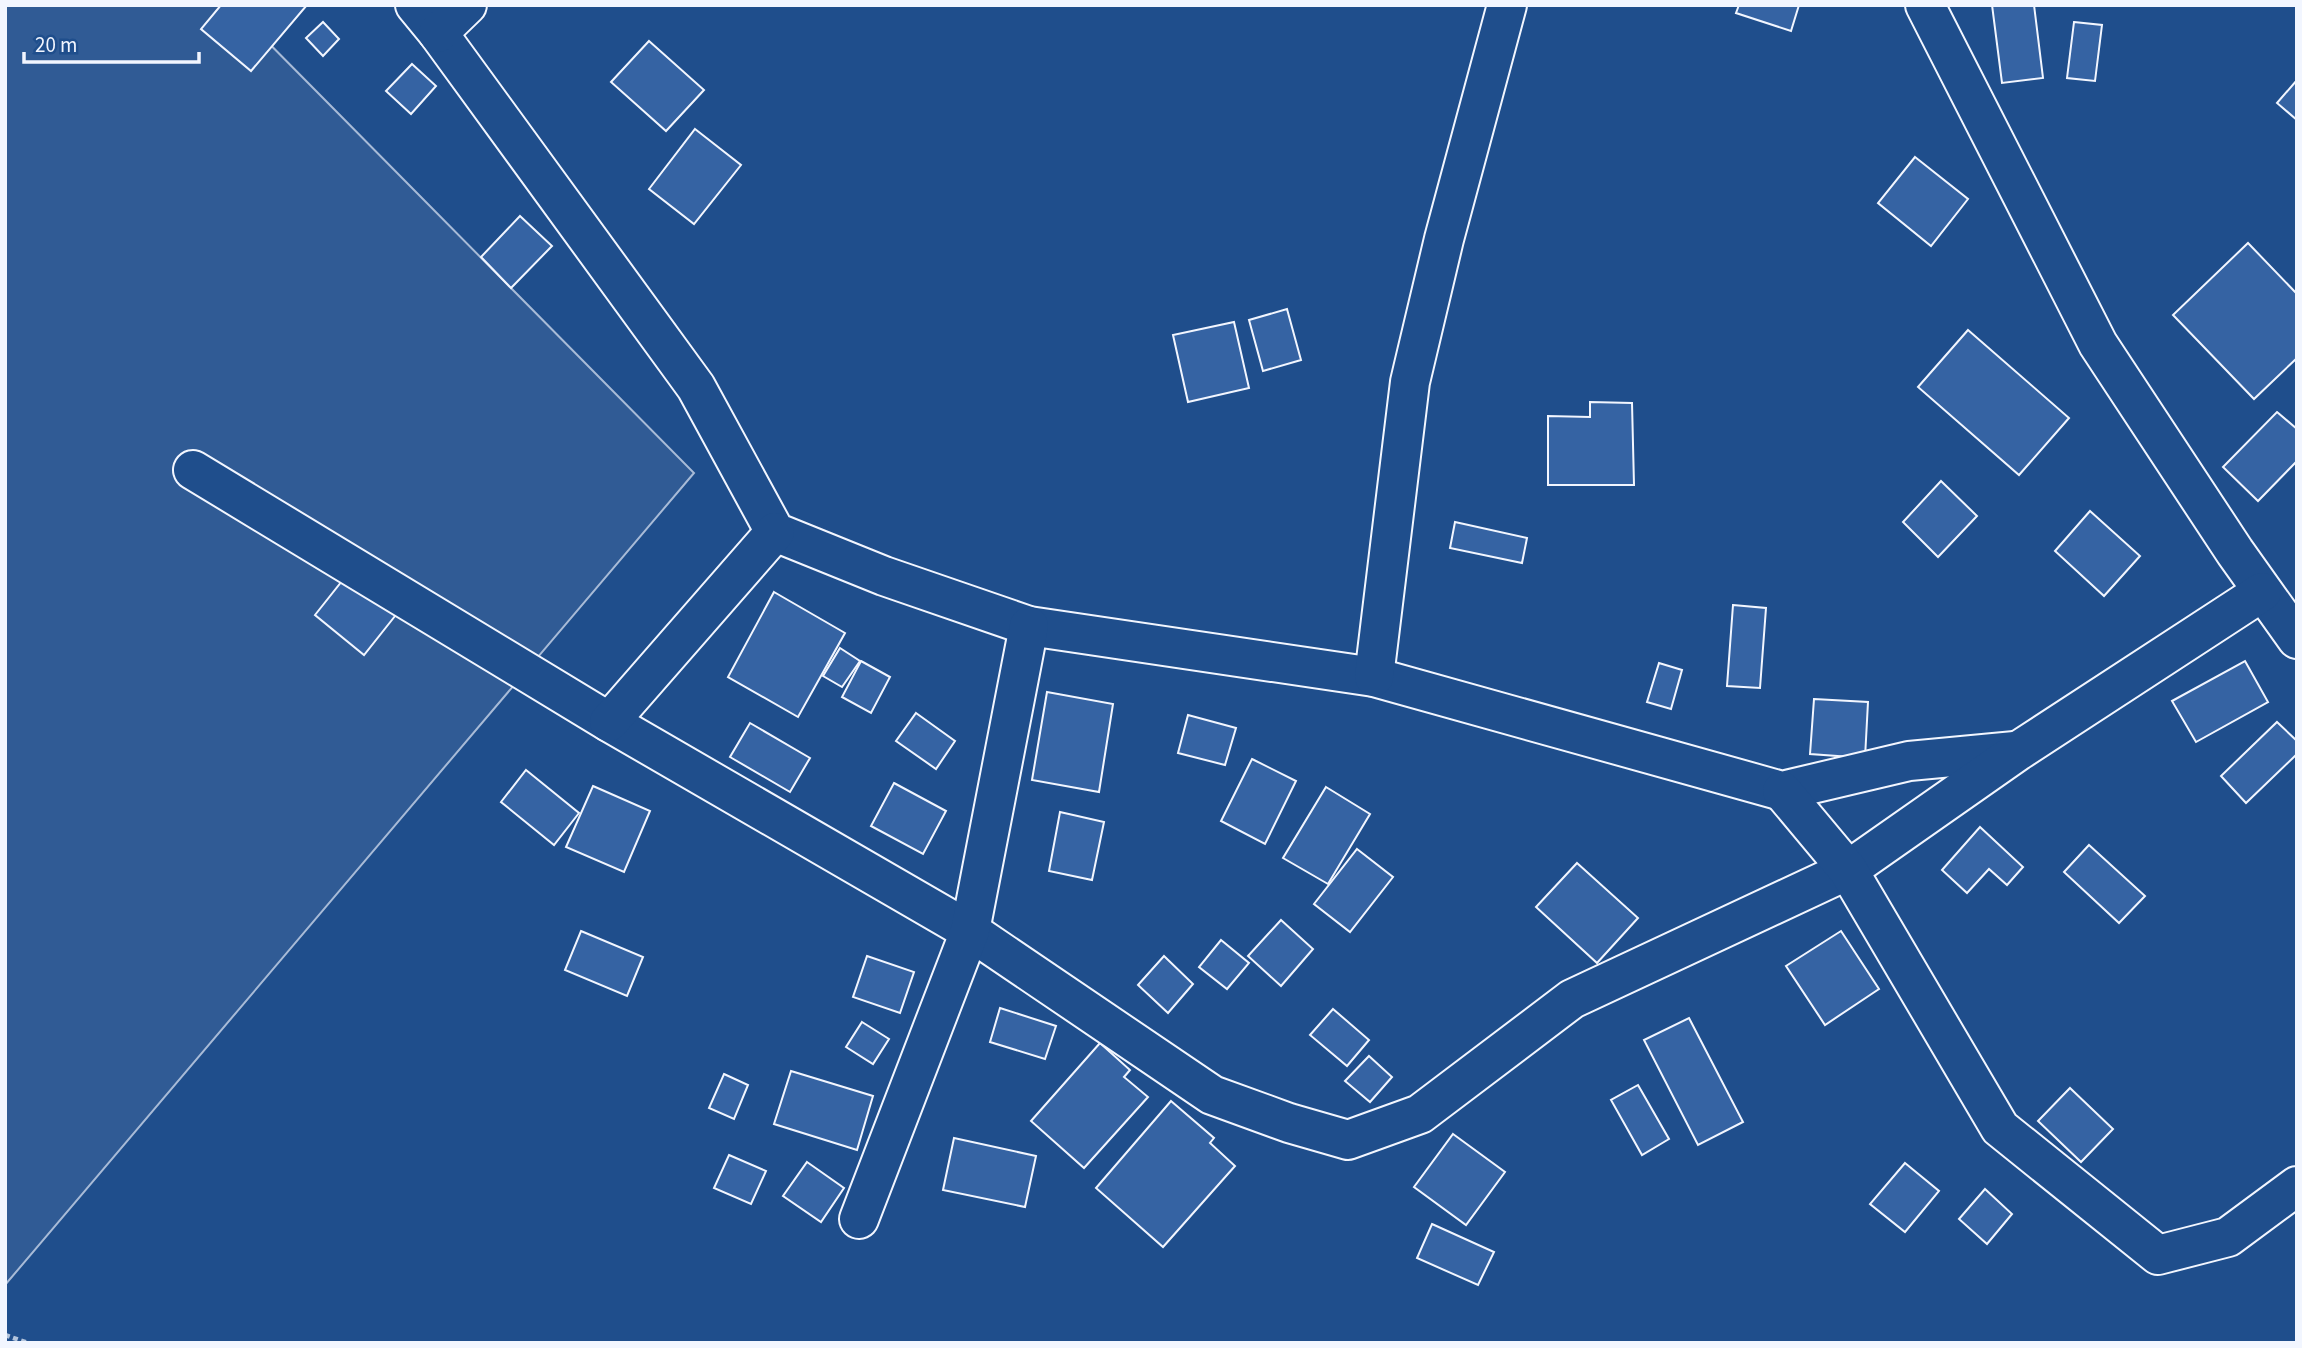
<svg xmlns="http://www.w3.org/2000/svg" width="2302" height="1348" font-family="'Source Sans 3',sans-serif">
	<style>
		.built { fill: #305b95; stroke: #a8bbd7; stroke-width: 2 }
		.building { fill: #3563a3; stroke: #f2f6ff; stroke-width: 2 }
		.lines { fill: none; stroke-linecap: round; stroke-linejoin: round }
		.street-casing { stroke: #f2f6ff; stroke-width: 42 }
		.path { stroke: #b3c4dc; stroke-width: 4.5; stroke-dasharray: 5 3.5; stroke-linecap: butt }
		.street { stroke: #1f4e8c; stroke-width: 38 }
	</style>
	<rect width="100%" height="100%" fill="#1f4e8c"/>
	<polygon class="built" points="5,5 231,5 694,473 5,1285"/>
	<g class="building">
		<polygon points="221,5 307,5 251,71 201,29"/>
		<polygon points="1739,5 1799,5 1791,31 1736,13"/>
		<polygon points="1992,5 2034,5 2043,78 2002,83"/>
		<polygon points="323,22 339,39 323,56 306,38"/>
		<polygon points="2074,22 2102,25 2095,81 2067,78"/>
		<polygon points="649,41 704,90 666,131 611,82"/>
		<polygon points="412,64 436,86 411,114 386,91"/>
		<polygon points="2297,80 2297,120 2277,103"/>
		<polygon points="695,129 741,165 694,224 649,189"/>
		<polygon points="1915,157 1968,199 1931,246 1878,203"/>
		<polygon points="520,216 552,246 511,288 481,257"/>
		<polygon points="2248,243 2297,294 2297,358 2254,399 2173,315"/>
		<polygon points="1287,309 1301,360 1263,371 1249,320"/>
		<polygon points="1234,322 1249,388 1188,402 1173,335"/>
		<polygon points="1968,330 2069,418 2019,475 1918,387"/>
		<polygon points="1590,402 1632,403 1634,485 1548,485 1548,416 1590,417"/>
		<polygon points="2277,412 2297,429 2297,461 2258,501 2223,467"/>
		<polygon points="1941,481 1977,516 1938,557 1903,522"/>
		<polygon points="2090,511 2140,556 2104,596 2055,551"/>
		<polygon points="1455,522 1527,538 1522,563 1450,548"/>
		<polygon points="350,571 399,611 364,655 315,615"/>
		<polygon points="774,592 845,633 798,717 728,677"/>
		<polygon points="1733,605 1766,608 1760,688 1727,686"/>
		<polygon points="840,648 860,661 842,687 823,676"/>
		<polygon points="861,661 890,677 871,713 842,697"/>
		<polygon points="2245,661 2268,702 2196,742 2172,701"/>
		<polygon points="1659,663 1682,670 1671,709 1647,702"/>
		<polygon points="1047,692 1113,704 1099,792 1032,780"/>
		<polygon points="1814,699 1868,702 1865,758 1810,754"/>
		<polygon points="916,713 955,741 936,769 896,741"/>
		<polygon points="1188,715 1236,728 1225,765 1178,753"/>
		<polygon points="2277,722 2297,741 2297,754 2246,803 2221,776"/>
		<polygon points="750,723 810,758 790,792 730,757"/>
		<polygon points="1252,759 1296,781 1265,844 1221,821"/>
		<polygon points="526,770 579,813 554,845 501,802"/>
		<polygon points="894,783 946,811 923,854 871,826"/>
		<polygon points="593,786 650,811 624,872 566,847"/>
		<polygon points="1326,787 1370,814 1328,884 1283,858"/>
		<polygon points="1060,812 1104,822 1092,880 1049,871"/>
		<polygon points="1980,827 2023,867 2007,885 1989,869 1967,893 1942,870"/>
		<polygon points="2089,845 2145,896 2119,923 2064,872"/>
		<polygon points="1357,849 1393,877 1350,932 1314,904"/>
		<polygon points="1577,863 1638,918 1597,963 1536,907"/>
		<polygon points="1281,920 1313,949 1281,986 1248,956"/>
		<polygon points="581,931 643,957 627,996 565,970"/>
		<polygon points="1841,931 1879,989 1825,1025 1786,966"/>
		<polygon points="1221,940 1249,963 1227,989 1199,967"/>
		<polygon points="867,956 914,972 900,1013 853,997"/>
		<polygon points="1164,956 1193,984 1168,1013 1138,985"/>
		<polygon points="1000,1008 1056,1026 1045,1059 990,1042"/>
		<polygon points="1333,1009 1369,1040 1347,1066 1310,1035"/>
		<polygon points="1689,1018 1743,1122 1698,1145 1644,1040"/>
		<polygon points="862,1022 889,1039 873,1064 846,1047"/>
		<polygon points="1100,1043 1130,1070 1124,1077 1148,1097 1084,1168 1031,1121"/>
		<polygon points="1369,1056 1392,1077 1370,1102 1345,1081"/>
		<polygon points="791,1071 873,1096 857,1150 774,1124"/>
		<polygon points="724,1074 748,1085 734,1119 709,1108"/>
		<polygon points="1638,1085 1669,1139 1642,1155 1611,1100"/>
		<polygon points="2070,1088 2113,1129 2081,1162 2038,1121"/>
		<polygon points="1171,1101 1214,1138 1210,1143 1235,1166 1163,1247 1096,1188"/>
		<polygon points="1453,1134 1505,1172 1466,1225 1414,1187"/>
		<polygon points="954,1138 1036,1156 1025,1207 943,1190"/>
		<polygon points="729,1155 766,1171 751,1204 714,1188"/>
		<polygon points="807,1162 844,1188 821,1222 783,1196"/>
		<polygon points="1905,1163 1939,1191 1905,1232 1870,1204"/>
		<polygon points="1985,1189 2012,1214 1987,1244 1959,1219"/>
		<polygon points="1432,1224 1494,1252 1478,1285 1417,1258"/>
	</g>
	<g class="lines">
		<g class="street-casing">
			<g id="street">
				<polyline points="415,5 438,33 696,387 775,532 884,576 1029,626 1374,677 1782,791 1909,761 2015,751"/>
				<polyline points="1925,5 2098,344 2235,552 2297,639"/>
				<polyline points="438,33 467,5"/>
				<polyline points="193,470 609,722 970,931 1212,1095 1289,1123 1348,1140 1420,1114 1572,999 1848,870 2018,751 2262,592"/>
				<polyline points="1374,677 1410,382 1444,239 1507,5"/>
				<polyline points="609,722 775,532"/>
				<polyline points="1782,791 1848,870 2000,1128 2158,1255 2228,1237 2297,1186"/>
				<polyline points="859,1219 970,931 1029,626"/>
			</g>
		</g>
		<polyline class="path" points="5,1335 28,1343"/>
		<use href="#street" class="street"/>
	</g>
	<rect width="2302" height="1348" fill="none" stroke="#f2f6ff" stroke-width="14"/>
	<path d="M24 52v10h175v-10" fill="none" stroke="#f2f6ff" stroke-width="3.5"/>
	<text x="35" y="52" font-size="21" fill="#f2f6ff" stroke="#1f4e8c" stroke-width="5" paint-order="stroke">20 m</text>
</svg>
